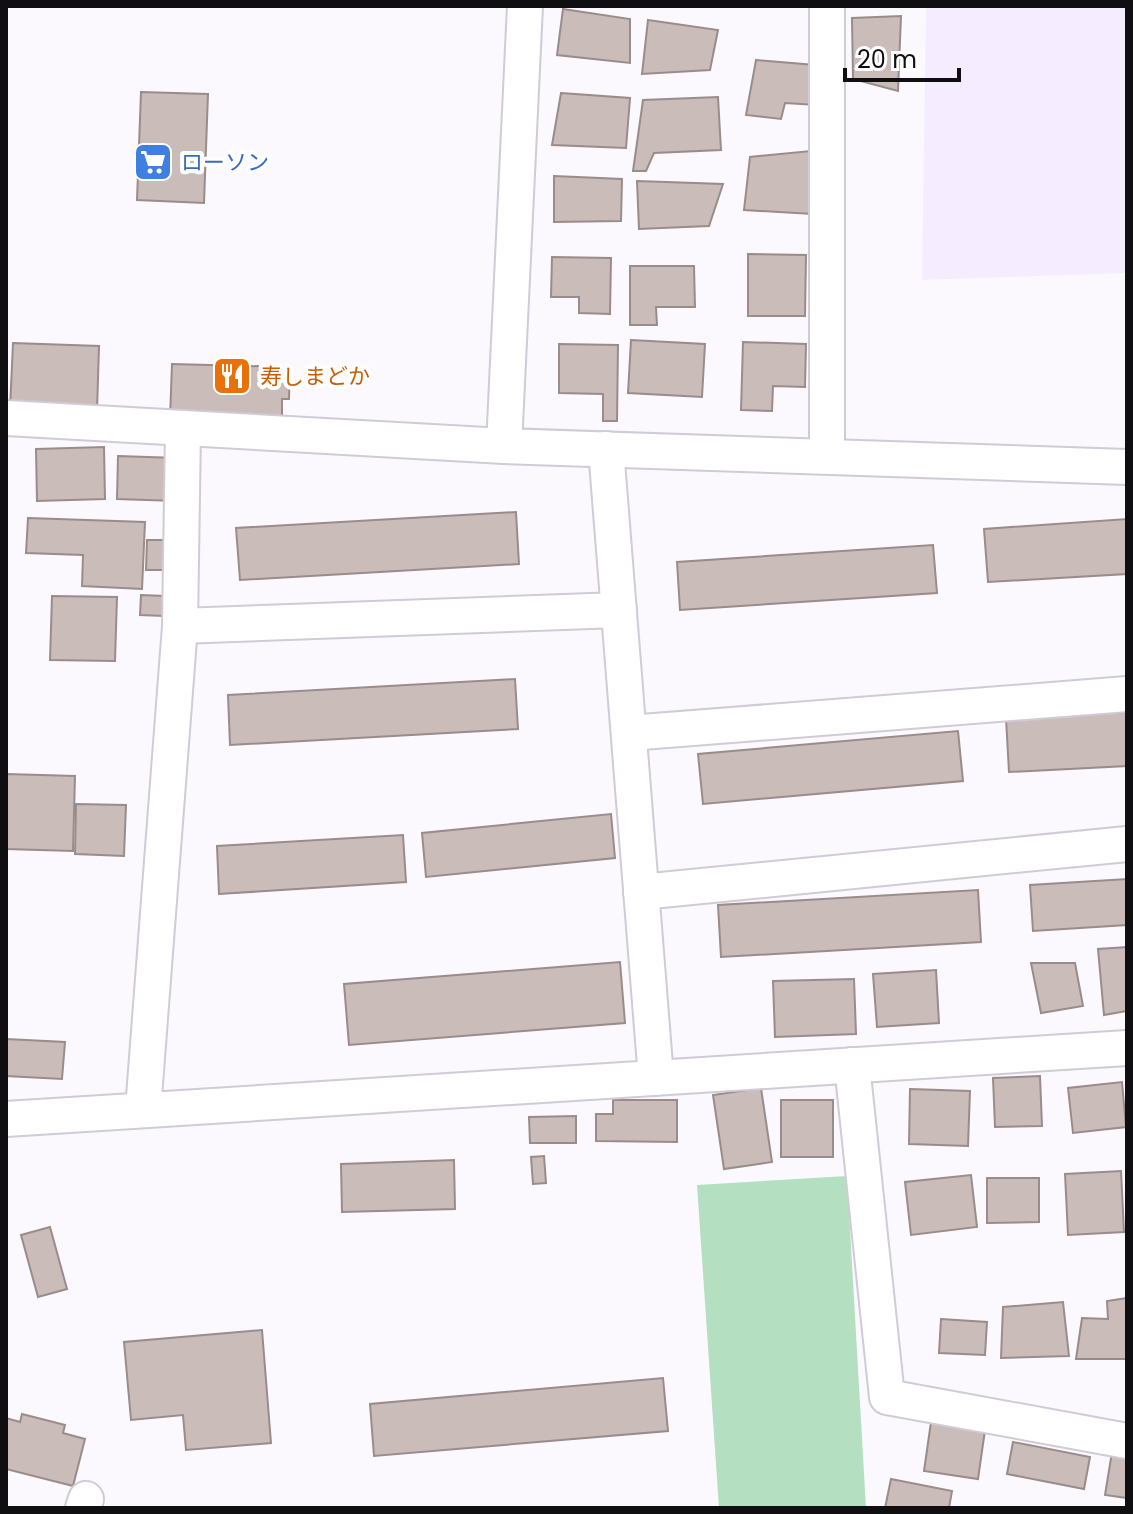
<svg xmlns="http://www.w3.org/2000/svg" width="1133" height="1514" font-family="Poppins,'Noto Sans JP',sans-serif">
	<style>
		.built { fill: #f5edff }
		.green { fill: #b4e0c1 }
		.building { fill: #cabcb9; stroke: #998c8a; stroke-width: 2 }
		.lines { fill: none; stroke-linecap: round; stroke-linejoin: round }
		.minor-casing { stroke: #d0cbd6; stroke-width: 38 }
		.minor { stroke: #fff; stroke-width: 34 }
		.labels { text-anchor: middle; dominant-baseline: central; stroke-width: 8; stroke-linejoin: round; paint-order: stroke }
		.shop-label { font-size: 22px; fill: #366cbe; stroke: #fff; text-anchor: start }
		.food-label { font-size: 22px; fill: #c56008; stroke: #fff; text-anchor: start }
	</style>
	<rect width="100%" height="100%" fill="#fbf9fe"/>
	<polygon class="built" points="926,6 1127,6 1127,273 922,280"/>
	<polygon class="green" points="847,1176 866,1508 719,1508 697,1185"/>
	<g class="building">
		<polygon points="563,9 630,19 630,63 557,55"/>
		<polygon points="901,16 898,91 853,79 852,18"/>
		<polygon points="648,20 718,30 710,70 642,74"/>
		<polygon points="756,60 815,65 816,105 785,103 781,119 746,115"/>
		<polygon points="141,92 208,94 204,203 137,200"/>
		<polygon points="561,93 630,98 626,148 552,145"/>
		<polygon points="718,97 721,150 654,153 646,171 633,171 643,100"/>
		<polygon points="821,150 812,214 744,210 750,157"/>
		<polygon points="554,176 622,179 621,221 554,222"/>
		<polygon points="637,181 723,184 709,226 639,229"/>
		<polygon points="748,254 806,255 805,316 748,316"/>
		<polygon points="552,257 611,258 610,314 579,313 579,297 551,297"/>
		<polygon points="630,266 694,266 695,307 656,307 657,325 630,325"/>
		<polygon points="631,340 705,344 702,397 628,393"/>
		<polygon points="743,342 806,344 805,387 773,386 772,411 741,410"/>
		<polygon points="13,343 99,346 97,411 10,409"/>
		<polygon points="559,344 618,345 617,421 603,421 603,394 559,393"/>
		<polygon points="172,364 290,367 289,399 282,399 282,421 170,418"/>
		<polygon points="104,447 105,499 37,501 36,449"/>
		<polygon points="118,456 177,458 176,501 117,499"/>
		<polygon points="516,512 519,564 240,580 236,528"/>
		<polygon points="28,518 145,522 142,589 82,586 83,555 26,553"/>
		<polygon points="1127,519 1127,574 988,582 984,529"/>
		<polygon points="147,540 171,540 171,570 146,570"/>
		<polygon points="933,545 937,593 680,610 677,562"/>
		<polygon points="141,595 165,596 164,616 140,615"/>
		<polygon points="52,596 117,597 115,661 50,660"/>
		<polygon points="515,679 518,729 230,745 228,695"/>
		<polygon points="1127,712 1127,766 1009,772 1006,718"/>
		<polygon points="958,731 963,781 703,804 698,754"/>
		<polygon points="6,774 75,776 73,851 6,849"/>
		<polygon points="76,804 126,805 124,856 75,854"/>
		<polygon points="611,814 615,858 426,877 422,833"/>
		<polygon points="403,835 406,882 219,894 217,846"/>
		<polygon points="1127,879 1127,925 1033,931 1030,885"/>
		<polygon points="978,890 981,942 721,957 718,905"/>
		<polygon points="1127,947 1127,1011 1104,1015 1098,949"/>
		<polygon points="620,962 625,1023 349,1045 344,984"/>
		<polygon points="1031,963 1075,963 1083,1006 1041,1013"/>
		<polygon points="936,970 939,1023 877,1027 873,974"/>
		<polygon points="854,979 856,1034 775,1037 773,981"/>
		<polygon points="6,1039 65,1042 62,1079 6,1076"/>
		<polygon points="1040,1076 1042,1126 995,1127 993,1078"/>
		<polygon points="1122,1082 1126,1127 1073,1133 1068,1088"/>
		<polygon points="761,1088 772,1162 724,1169 713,1095"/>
		<polygon points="910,1089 970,1091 968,1146 909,1144"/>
		<polygon points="613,1100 677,1100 677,1142 596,1141 596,1114 613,1114"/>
		<rect x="781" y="1100" width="52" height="57"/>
		<polygon points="576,1116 576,1143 530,1143 529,1117"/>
		<polygon points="544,1156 546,1183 533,1184 531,1157"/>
		<polygon points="454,1160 455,1209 342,1212 341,1164"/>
		<polygon points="1121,1171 1124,1232 1068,1235 1065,1174"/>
		<polygon points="971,1175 977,1227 911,1235 905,1182"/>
		<polygon points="987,1178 1039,1178 1039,1222 987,1223"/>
		<polygon points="50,1227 67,1289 38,1297 21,1235"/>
		<polygon points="1127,1298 1127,1359 1076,1359 1082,1318 1108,1319 1107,1301"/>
		<polygon points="1063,1302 1069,1356 1001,1358 1003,1307"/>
		<polygon points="941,1319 987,1322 985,1355 939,1353"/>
		<polygon points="262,1330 271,1443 186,1450 183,1415 131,1420 124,1342"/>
		<polygon points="663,1378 668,1431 374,1456 370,1404"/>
		<polygon points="22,1414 65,1425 63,1433 85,1439 73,1486 6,1469 6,1418 20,1422"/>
		<polygon points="931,1422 985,1430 978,1479 924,1471"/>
		<polygon points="1013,1442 1090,1457 1084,1489 1007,1474"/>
		<polygon points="1113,1446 1127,1448 1127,1498 1105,1495"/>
		<polygon points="891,1479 952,1491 949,1508 885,1508"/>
	</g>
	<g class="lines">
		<g class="minor-casing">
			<g id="minor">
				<polyline points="827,6 827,456"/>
				<polyline points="6,418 504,446 1127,467"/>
				<polyline points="504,446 525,6"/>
				<polyline points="606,449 656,1078"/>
				<polyline points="180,626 619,610"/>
				<polyline points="629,733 1127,694"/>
				<polyline points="641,892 1127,844"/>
				<polyline points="852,1065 887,1397 1127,1441"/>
				<polyline points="143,1110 180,626 183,430"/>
				<polyline points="6,1119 1127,1048"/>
				<polyline points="83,1508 86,1499"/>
			</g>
		</g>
		<use href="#minor" class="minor"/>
	</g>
	<defs>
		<g id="supermarket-square" transform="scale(2)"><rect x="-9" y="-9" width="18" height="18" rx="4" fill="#3f7fe0" stroke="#fff"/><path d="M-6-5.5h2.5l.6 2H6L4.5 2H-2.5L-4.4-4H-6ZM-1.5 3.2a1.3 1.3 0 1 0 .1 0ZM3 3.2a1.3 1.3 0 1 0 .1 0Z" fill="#fff"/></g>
		<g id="restaurant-square" transform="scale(2)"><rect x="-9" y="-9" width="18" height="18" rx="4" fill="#e8710a" stroke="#fff"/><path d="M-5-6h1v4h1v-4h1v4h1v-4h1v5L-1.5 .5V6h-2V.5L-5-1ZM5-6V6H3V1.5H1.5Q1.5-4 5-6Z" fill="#fff"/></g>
	</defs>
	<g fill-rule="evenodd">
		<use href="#supermarket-square" x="153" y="162"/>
		<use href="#restaurant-square" x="232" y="376"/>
	</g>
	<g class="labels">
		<g class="shop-label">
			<text x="181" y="162">ローソン</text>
		</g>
		<g class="food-label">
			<text x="260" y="376">寿しまどか</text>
		</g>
	</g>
	<rect width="1133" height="1514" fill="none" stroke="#0f0e11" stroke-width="16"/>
	<path d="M845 68v12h114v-12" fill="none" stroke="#0f0e11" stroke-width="4"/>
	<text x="857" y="68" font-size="24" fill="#0f0e11" stroke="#ffffff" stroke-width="6" paint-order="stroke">20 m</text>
</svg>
